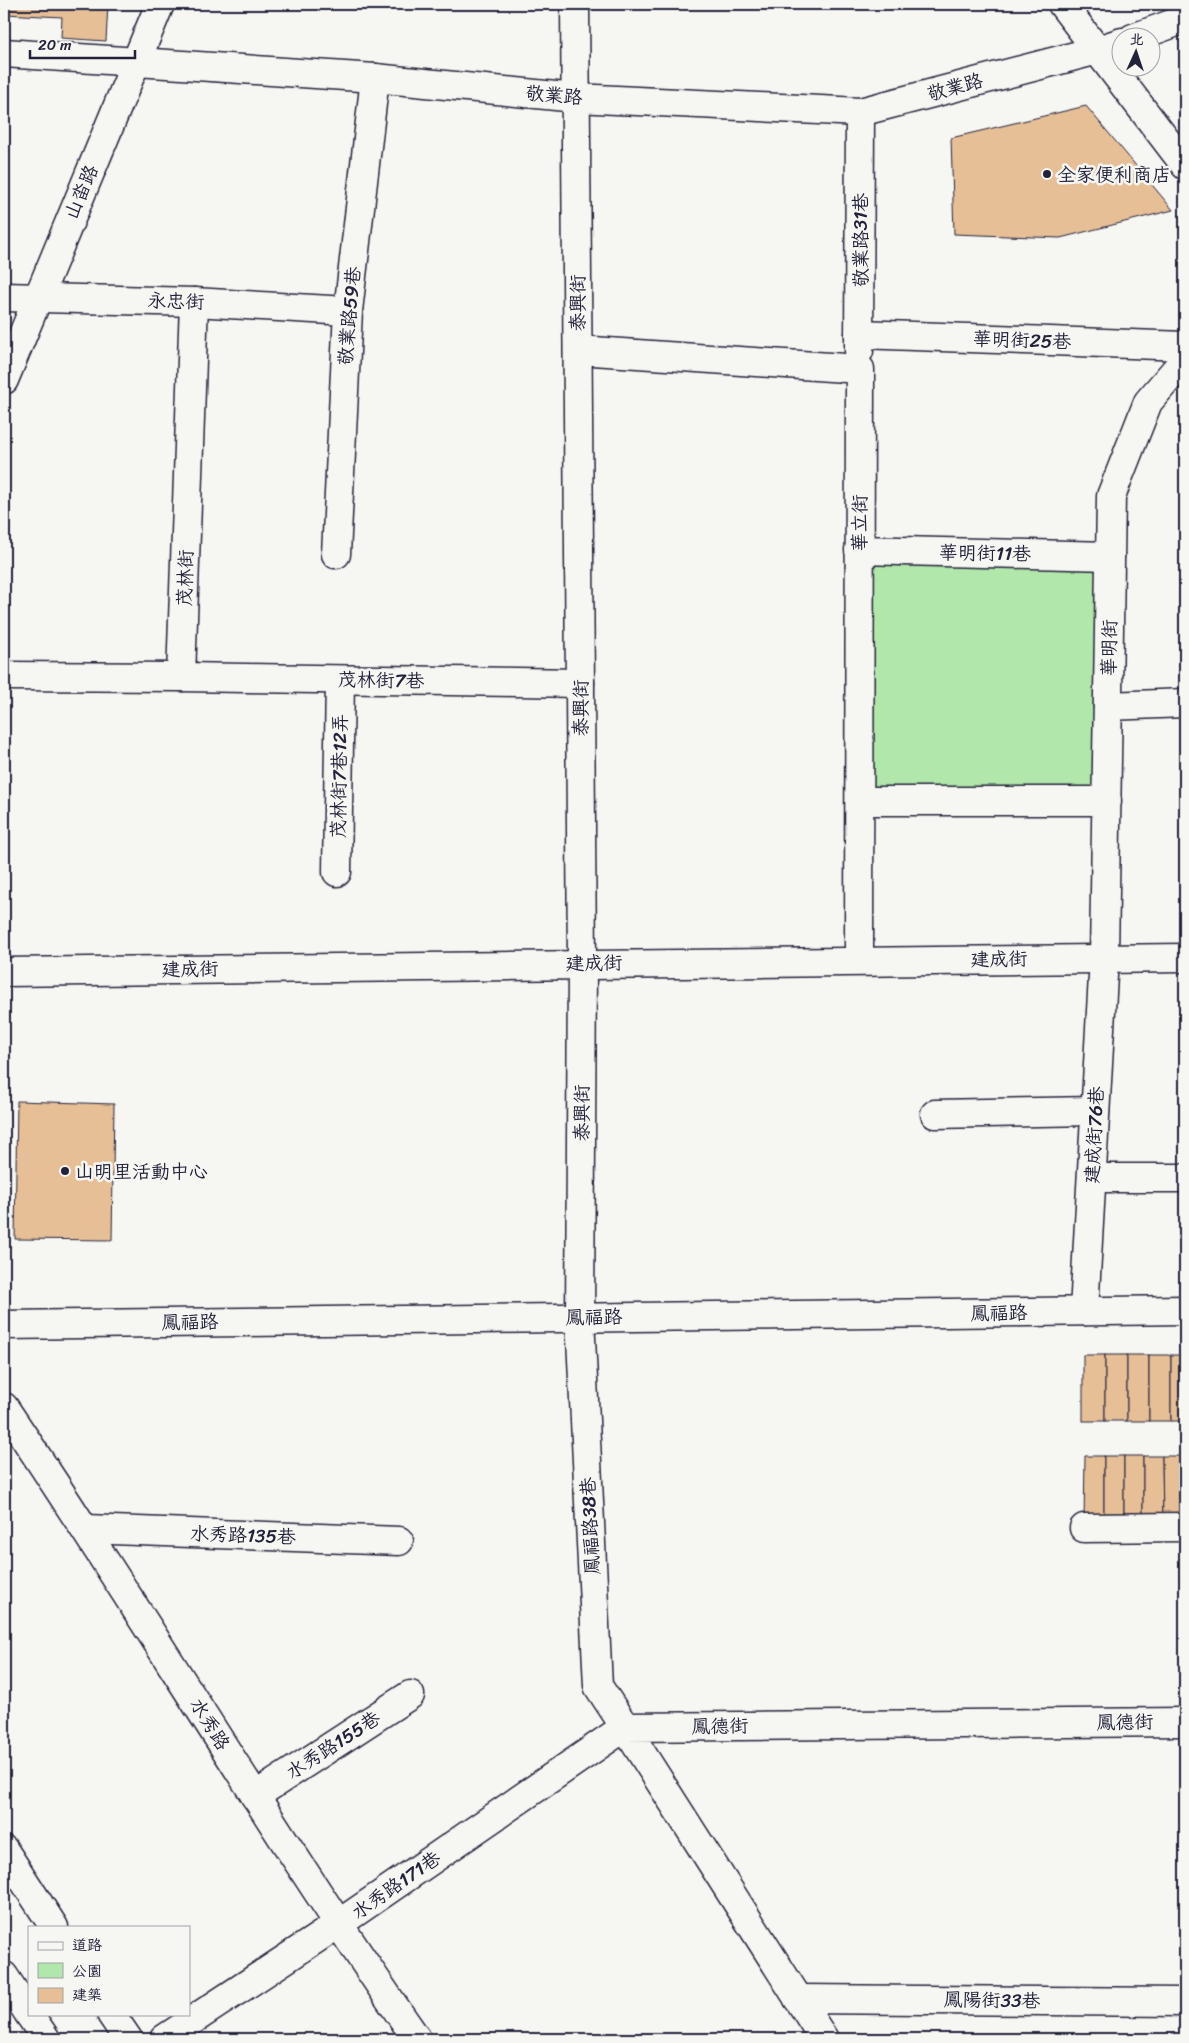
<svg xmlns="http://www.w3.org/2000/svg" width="1189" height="2043" font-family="Sriracha,'LXGW WenKai TC',sans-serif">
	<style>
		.green { fill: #b1e7aa; stroke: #6a8472 }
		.building { fill: #e7bf97; stroke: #22223b }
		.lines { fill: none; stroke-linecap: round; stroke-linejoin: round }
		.minor-casing { stroke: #22223b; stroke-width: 31 }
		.minor { stroke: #f6f6f2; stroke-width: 28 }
		.poi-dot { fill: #22223b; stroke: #f6f6f2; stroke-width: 2 }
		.labels { text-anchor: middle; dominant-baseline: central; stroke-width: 5; stroke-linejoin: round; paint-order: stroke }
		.street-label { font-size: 19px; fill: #22223b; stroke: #f6f6f2 }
		.poi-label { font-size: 19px; fill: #22223b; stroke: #f6f6f2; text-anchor: start }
	</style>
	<rect width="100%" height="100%" fill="#f6f6f2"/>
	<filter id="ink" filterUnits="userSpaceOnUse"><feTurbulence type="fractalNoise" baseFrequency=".02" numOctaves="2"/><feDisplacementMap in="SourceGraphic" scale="10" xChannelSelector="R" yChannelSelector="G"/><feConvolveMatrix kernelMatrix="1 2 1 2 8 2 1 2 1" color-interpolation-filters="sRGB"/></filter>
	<g filter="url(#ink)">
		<polygon class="green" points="867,557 1102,563 1100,795 865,795"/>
		<g class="building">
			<polygon points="4,4 108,4 106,41 61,38 62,17 4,14"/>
			<polygon points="1086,106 1173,210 1060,238 954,234 951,138"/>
			<polygon points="17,1101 114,1104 112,1240 15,1239"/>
			<rect x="1083" y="1355" width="22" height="66"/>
			<rect x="1105" y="1355" width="22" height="66"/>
			<rect x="1127" y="1355" width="22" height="66"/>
			<rect x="1149" y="1355" width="22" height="66"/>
			<rect x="1171" y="1355" width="14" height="66"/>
			<polygon points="1085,1456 1104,1456 1104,1522 1084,1522"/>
			<rect x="1104" y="1456" width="20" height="66"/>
			<rect x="1124" y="1456" width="19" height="66"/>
			<polygon points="1143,1456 1162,1456 1163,1522 1143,1522"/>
			<polygon points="1162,1456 1182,1456 1183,1522 1163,1522"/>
			<polygon points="1182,1456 1185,1456 1185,1522 1183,1522"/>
		</g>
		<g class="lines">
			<g class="minor-casing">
				<g id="minor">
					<polyline points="1062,4 1185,165"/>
					<polyline points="1133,38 1185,19"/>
					<polyline points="4,53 375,78 576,98 860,112 1098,50 1122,42"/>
					<polyline points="4,297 194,302 348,311"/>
					<polyline points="859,334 1185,346"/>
					<polyline points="578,350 860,369 859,961"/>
					<polyline points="859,351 860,112"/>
					<polyline points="4,380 160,4"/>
					<polyline points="859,550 1110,556"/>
					<polyline points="336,554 348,311 375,78"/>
					<polyline points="4,676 181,677 194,302"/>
					<polyline points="181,677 580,683"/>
					<polyline points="1108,706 1185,703"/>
					<polyline points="860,801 1107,801"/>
					<polyline points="337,872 340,680"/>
					<polyline points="4,972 1185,958"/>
					<polyline points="935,1114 1095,1111"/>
					<polyline points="1092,1178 1185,1178"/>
					<polyline points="1084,1311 1104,958 1111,496 1148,402 1185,359"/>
					<polyline points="4,1325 1185,1310"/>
					<path d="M 4,1407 C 145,1616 273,1833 417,2039"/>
					<polyline points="1084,1528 1185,1527"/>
					<polyline points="86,1529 399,1541"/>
					<polyline points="255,1796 410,1695"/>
					<polyline points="4,1850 54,1927"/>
					<polyline points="4,1976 29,2014"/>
					<polyline points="798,1999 1185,2002"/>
					<polyline points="29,2014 46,2039"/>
					<polyline points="111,2014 128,2039"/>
					<polyline points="164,2039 337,1925 625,1727 598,1686 580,1318 582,964 575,4"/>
					<polyline points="824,2039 625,1727 1185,1722"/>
				</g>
			</g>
			<use href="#minor" class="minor"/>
		</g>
	</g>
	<g class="poi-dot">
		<circle cx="1047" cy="174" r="5"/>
		<circle cx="65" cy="1171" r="5"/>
	</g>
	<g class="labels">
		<g class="street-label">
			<text transform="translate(955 87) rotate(-15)">敬業路</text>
			<text transform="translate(554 95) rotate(5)">敬業路</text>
			<text transform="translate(81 192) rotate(-67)">山畓路</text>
			<text transform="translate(860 240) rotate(-90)">敬業路31巷</text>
			<text transform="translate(176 301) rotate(2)">永忠街</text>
			<text transform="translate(577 303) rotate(-90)">泰興街</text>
			<text transform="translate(349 316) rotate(-85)">敬業路59巷</text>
			<text transform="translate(1022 340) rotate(2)">華明街25巷</text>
			<text transform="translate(859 523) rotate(-90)">華立街</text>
			<text transform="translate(985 553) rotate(1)">華明街11巷</text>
			<text transform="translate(185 578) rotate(-88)">茂林街</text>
			<text transform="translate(1109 648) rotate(-89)">華明街</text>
			<text transform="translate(381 680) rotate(1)">茂林街7巷</text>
			<text transform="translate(580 708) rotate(-90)">泰興街</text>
			<text transform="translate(339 776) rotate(-89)">茂林街7巷12弄</text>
			<text transform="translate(999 959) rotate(-1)">建成街</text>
			<text transform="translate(594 963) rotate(-1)">建成街</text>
			<text transform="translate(190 969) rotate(-1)">建成街</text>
			<text transform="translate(581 1113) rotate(-90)">泰興街</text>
			<text transform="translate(1094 1135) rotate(-87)">建成街76巷</text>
			<text transform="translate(999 1313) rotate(-1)">鳳福路</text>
			<text transform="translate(594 1317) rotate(-1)">鳳福路</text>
			<text transform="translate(190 1322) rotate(-1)">鳳福路</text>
			<text transform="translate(590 1526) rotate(-93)">鳳福路38巷</text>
			<text transform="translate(243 1535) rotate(2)">水秀路135巷</text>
			<text transform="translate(1125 1722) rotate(-1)">鳳德街</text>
			<text transform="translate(210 1724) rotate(58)">水秀路</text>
			<text transform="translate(720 1726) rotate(-1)">鳳德街</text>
			<text transform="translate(333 1745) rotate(-33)">水秀路155巷</text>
			<text transform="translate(396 1885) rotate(-35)">水秀路171巷</text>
			<text transform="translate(992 2000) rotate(1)">鳳陽街33巷</text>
		</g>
		<g class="poi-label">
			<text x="1057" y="174">全家便利商店</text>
			<text x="75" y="1171">山明里活動中心</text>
		</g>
	</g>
	<rect width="1189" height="2043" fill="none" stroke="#f6f6f2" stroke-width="20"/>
	<rect x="10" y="10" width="1169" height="2023" fill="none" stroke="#22223b" stroke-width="2" filter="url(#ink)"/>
	<rect x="28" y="1926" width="162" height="90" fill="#f6f6f2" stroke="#a1a1a9"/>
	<rect x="38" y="1942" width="25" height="8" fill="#f6f6f2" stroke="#a1a1a9"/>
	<text x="72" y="1950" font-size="15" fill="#22223b">道路</text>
	<rect x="38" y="1963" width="25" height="15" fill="#b1e7aa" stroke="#a1a1a9"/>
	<text x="72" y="1976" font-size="15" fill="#22223b">公園</text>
	<rect x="38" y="1988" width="25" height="15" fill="#e7bf97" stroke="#a1a1a9"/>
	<text x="72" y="2000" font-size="15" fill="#22223b">建築</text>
	<g transform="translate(1136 52) rotate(3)"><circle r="24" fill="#f6f6f2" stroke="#a1a1a9"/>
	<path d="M0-4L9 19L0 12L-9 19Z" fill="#22223b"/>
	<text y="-8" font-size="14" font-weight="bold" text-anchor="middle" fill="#22223b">北</text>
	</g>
	<path d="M30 50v8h105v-8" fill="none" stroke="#22223b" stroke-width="2.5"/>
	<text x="38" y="50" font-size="15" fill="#22223b" stroke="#f6f6f2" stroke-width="4" paint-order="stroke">20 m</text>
</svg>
